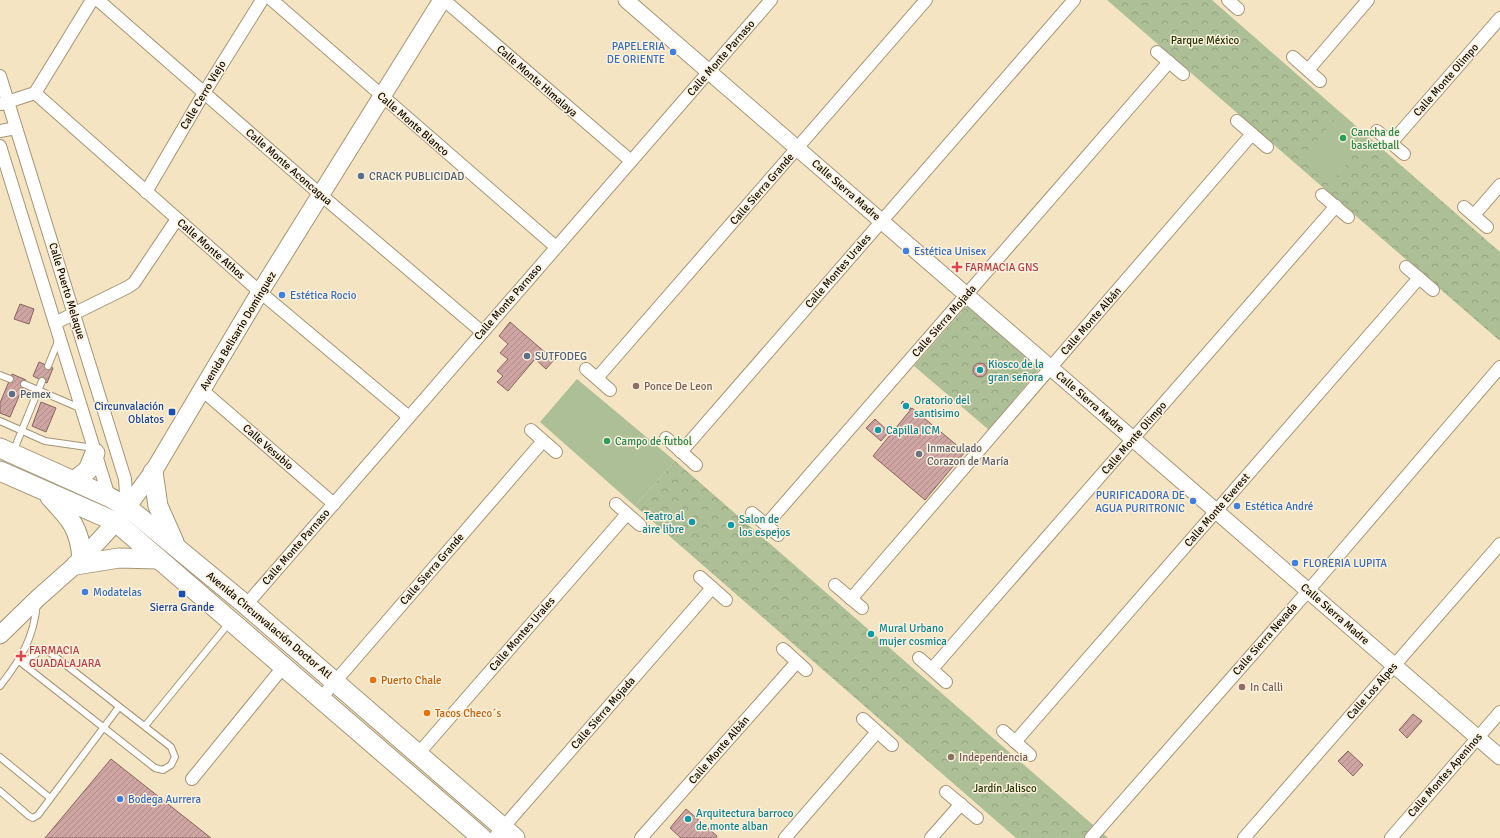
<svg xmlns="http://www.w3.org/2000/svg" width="1500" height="838" font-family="Signika,sans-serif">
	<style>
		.park { fill: url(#park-crowns) }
		.pitch { fill: #adbf97 }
		.building { fill: url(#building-hatch); stroke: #886360 }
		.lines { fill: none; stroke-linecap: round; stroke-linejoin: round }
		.service-casing { stroke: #a59575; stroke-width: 8 }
		.minor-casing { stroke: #a59575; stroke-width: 14 }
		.tertiary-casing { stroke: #a59575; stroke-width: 17 }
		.secondary-casing { stroke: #a59575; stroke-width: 19 }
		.primary-casing { stroke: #a59575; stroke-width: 21 }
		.service { stroke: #fff; stroke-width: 6 }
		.minor { stroke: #fff; stroke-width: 12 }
		.tertiary { stroke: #fff; stroke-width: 15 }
		.secondary { stroke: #fff; stroke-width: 17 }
		.primary { stroke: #fff; stroke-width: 19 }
		.shop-dot { fill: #3f7fe0; stroke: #fcf2de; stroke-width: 1.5 }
		.leisure-dot { fill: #2e9e5b; stroke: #fcf2de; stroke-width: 1.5 }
		.service-dot { fill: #5c6f8a; stroke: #fcf2de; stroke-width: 1.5 }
		.health-dot { fill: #e0444e; stroke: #fcf2de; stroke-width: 1.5 }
		.culture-dot { fill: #0f9aa8; stroke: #fcf2de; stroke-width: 1.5 }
		.education-dot { fill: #8d6e63; stroke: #fcf2de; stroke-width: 1.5 }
		.transit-dot { fill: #1a4fb4; stroke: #fcf2de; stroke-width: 1.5 }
		.worship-dot { fill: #6b7280; stroke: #fcf2de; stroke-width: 1.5 }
		.food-dot { fill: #e8710a; stroke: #fcf2de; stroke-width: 1.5 }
		.labels { text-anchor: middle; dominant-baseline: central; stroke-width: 3; stroke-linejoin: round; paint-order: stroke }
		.park-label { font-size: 11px; fill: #223302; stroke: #fcf2de }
		.shop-label { font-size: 11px; fill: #366cbe; stroke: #fcf2de; text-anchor: start }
		.street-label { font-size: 11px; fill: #110b02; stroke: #fcf2de }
		.leisure-label { font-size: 11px; fill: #27864d; stroke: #fcf2de; text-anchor: start }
		.service-label { font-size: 11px; fill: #4e5e75; stroke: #fcf2de; text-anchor: start }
		.health-label { font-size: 11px; fill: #be3a42; stroke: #fcf2de; text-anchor: start }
		.culture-label { font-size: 11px; fill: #0d838f; stroke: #fcf2de; text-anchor: start }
		.education-label { font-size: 11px; fill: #785e54; stroke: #fcf2de; text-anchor: start }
		.transit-label { font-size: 11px; fill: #164399; stroke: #fcf2de; text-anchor: end }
		.worship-label { font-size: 11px; fill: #5b616d; stroke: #fcf2de; text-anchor: start }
		.food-label { font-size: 11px; fill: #c56008; stroke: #fcf2de; text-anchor: start }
	</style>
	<defs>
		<pattern id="park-crowns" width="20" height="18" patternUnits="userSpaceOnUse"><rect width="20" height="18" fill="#adbf97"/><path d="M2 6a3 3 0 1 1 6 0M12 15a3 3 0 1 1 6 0" fill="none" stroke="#94a380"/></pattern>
		<pattern id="building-hatch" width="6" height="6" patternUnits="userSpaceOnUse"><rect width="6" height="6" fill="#cea5a2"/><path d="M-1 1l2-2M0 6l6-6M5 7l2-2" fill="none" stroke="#b08d8a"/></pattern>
	</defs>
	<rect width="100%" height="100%" fill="#f5e4c2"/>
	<g class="park">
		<polygon points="1107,0 1212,0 1500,252 1500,341"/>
		<polygon points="968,304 1040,368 989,430 914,366"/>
		<polygon points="675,461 1108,838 1016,838 635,506"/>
	</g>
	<g class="pitch">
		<polygon points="1338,115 1366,140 1348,161 1320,137"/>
		<polygon points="1319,138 1348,162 1331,182 1304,158"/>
		<polygon points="577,379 675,461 635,506 540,422"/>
	</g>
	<g class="building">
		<polygon points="20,304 34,309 29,324 14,319"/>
		<polygon points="510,322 554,360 546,369 535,359 508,391 497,382 503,376 497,371 508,359 500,353 508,344 499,336"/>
		<polygon points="39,362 53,368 47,383 33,376"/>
		<circle cx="980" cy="370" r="7"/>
		<polygon points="12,374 26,380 10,417 0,413 0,403"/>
		<polygon points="903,401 911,408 909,410 901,403"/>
		<polygon points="41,402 56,408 46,432 32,426"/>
		<polygon points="912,408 965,452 925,500 873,456"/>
		<polygon points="875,419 889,432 881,441 866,428"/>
		<polygon points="1413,714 1422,721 1407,738 1399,730"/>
		<polygon points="1348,751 1363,765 1353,776 1338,761"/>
		<polygon points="111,759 211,838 45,838"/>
		<polygon points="686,809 717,836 716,838 681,838 670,828"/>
	</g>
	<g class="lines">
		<g class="service-casing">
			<g id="service">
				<polyline points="48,366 59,339"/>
				<polyline points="0,375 10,379"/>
				<polyline points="24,384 82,409"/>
				<polyline points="0,421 45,441 94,448"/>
				<polyline points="13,452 42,381"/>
				<polyline points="19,661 155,768 163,770 171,765 175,757 171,747 48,651 41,650 24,663"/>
				<path d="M 0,686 C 21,659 34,638 37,603"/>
				<polyline points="145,726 230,622"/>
				<polyline points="0,757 50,798"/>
				<polyline points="0,791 29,816 33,818 38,815 119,707"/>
			</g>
		</g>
		<g class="minor-casing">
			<g id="minor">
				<polyline points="98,0 321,195 482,332"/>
				<polyline points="272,0 556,247"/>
				<polyline points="444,0 631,161"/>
				<polyline points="1228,0 1238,9"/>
				<polyline points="1157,52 1183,74"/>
				<polyline points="1293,57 1320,81"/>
				<polyline points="1308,70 1368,0"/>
				<polyline points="0,76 125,479 127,507"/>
				<polyline points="35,93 260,292 409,417"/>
				<polyline points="1,104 35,93 92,0"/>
				<polyline points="1237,121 1267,147"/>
				<polyline points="0,131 16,128"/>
				<polyline points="1377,131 1404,154"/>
				<polyline points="1391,143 1500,18"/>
				<polyline points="0,146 110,500"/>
				<polyline points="146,192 204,93 262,0"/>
				<polyline points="1322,195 1348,217"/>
				<polyline points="1464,207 1487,227"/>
				<polyline points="1474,215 1500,185"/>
				<polyline points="1406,267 1433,290"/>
				<polyline points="55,323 128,287 134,283 177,219"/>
				<polyline points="586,369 610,390"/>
				<polyline points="597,378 926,0"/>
				<polyline points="202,390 334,504"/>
				<polyline points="531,430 556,452"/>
				<polyline points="666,438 696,465"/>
				<polyline points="681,452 1074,0"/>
				<polyline points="616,504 640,525"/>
				<polyline points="752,513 778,535"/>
				<polyline points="766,525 1169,62"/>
				<polyline points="700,577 726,600"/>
				<polyline points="835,585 862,608"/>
				<polyline points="851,599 1252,134"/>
				<polyline points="246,605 771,0"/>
				<polyline points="783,649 806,670"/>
				<polyline points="919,658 946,682"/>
				<polyline points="932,669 1336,206"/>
				<polyline points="321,698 543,441"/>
				<polyline points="863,719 892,745"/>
				<polyline points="1003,731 1030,755"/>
				<polyline points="1015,742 1419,278"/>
				<polyline points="418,754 627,514"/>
				<polyline points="192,779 284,666"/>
				<polyline points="946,792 977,818"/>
				<polyline points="494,838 712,588"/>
				<polyline points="641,838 797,662"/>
				<polyline points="785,838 877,732"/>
				<polyline points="931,838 961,804"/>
				<polyline points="1091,838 1308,591 1500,367"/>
				<polyline points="1244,838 1500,544"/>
				<polyline points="1391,838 1500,712"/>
			</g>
		</g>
		<g class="tertiary-casing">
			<polyline id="tertiary" points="626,0 1500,757"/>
		</g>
		<g class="secondary-casing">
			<polyline id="secondary" points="0,635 38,598 82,559 116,522 153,472 260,292 442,0"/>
		</g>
		<g class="primary-casing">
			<g id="primary">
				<polyline points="0,448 109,497 127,507 246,605 515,838"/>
				<polyline points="0,471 116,522 482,838"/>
				<polyline points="153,472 158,506 174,542"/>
				<polyline points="74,481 88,470 95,453"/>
				<path d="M 50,497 C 71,519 80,529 82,559"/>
				<polyline points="76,565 119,558 157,559"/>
			</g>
		</g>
		<use href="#service" class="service"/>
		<use href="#minor" class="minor"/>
		<use href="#tertiary" class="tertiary"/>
		<use href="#secondary" class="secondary"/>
		<use href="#primary" class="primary"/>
	</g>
	<g class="shop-dot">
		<circle cx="673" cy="52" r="4"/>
		<circle cx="906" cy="251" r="4"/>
		<circle cx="282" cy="295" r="4"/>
		<circle cx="1193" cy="501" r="4"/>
		<circle cx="1237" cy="506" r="4"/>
		<circle cx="1295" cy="563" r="4"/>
		<circle cx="85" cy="592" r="4"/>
		<circle cx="120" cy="799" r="4"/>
	</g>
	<g class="leisure-dot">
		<circle cx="1343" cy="138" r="4"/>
		<circle cx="607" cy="441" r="4"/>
	</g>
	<g class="service-dot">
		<circle cx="361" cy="176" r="4"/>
		<circle cx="527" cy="356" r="4"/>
		<circle cx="12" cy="394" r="4"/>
	</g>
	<g class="health-dot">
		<path d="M955 261h4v4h4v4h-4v4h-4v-4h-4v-4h4z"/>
		<path d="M19 650h4v4h4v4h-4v4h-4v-4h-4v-4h4z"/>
	</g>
	<g class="culture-dot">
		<circle cx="980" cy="370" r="4"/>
		<circle cx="906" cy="406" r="4"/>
		<circle cx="878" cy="430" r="4"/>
		<circle cx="692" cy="522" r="4"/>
		<circle cx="731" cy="525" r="4"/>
		<circle cx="871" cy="634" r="4"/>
		<circle cx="688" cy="819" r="4"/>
	</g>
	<g class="education-dot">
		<circle cx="636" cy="386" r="4"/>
		<circle cx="1242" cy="687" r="4"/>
		<circle cx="951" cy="757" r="4"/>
	</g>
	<g class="transit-dot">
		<rect x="168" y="408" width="8" height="8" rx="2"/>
		<rect x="178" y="590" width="8" height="8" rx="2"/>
	</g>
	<circle class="worship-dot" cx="919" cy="454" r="4"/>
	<g class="food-dot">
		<circle cx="373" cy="680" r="4"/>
		<circle cx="427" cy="713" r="4"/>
	</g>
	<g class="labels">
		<g class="park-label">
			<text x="1205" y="40">Parque México</text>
			<text x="1005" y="788">Jardín Jalisco</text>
		</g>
		<g class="shop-label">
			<text x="665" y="46" text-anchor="end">PAPELERIA<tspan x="665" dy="13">DE ORIENTE</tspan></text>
			<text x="914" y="251">Estética Unisex</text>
			<text x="290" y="295">Estética Rocio</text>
			<text x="1185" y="495" text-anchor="end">PURIFICADORA DE<tspan x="1185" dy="13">AGUA PURITRONIC</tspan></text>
			<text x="1245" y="506">Estética André</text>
			<text x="1303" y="563">FLORERIA LUPITA</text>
			<text x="93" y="592">Modatelas</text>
			<text x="128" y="799">Bodega Aurrera</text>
		</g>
		<g class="street-label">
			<text transform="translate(721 58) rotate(-49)">Calle Monte Parnaso</text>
			<text transform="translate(1446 80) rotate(-49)">Calle Monte Olimpo</text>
			<text transform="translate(537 81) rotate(41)">Calle Monte Himalaya</text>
			<text transform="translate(203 95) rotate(-59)">Calle Cerro Viejo</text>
			<text transform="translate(413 124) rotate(41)">Calle Monte Blanco</text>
			<text transform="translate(289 167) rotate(41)">Calle Monte Aconcagua</text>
			<text transform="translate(762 189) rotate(-49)">Calle Sierra Grande</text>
			<text transform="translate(846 190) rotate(41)">Calle Sierra Madre</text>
			<text transform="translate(211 249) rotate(41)">Calle Monte Athos</text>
			<text transform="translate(838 271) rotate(-49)">Calle Montes Urales</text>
			<text transform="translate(67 291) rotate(73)">Calle Puerto Melaque</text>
			<text transform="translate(508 302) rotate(-49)">Calle Monte Parnaso</text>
			<text transform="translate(944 321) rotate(-49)">Calle Sierra Mojada</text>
			<text transform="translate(1091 321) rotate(-49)">Calle Monte Albán</text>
			<text transform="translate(238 331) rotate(-59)">Avenida Belisario Domínguez</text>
			<text transform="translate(1090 402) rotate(41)">Calle Sierra Madre</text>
			<text transform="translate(1134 438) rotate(-49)">Calle Monte Olimpo</text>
			<text transform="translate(268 447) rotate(41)">Calle Vesubio</text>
			<text transform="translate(1217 510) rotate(-49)">Calle Monte Everest</text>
			<text transform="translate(296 547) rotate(-49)">Calle Monte Parnaso</text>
			<text transform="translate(432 569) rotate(-49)">Calle Sierra Grande</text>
			<text transform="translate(1335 614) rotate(41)">Calle Sierra Madre</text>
			<text transform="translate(269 625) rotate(40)">Avenida Circunvalación Doctor Atl</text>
			<text transform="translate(522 634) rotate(-49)">Calle Montes Urales</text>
			<text transform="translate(1265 639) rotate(-49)">Calle Sierra Nevada</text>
			<text transform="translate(1372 691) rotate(-49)">Calle Los Alpes</text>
			<text transform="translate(603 713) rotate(-49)">Calle Sierra Mojada</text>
			<text transform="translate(719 750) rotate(-49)">Calle Monte Albán</text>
			<text transform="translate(1445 775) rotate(-49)">Calle Montes Apeninos</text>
		</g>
		<g class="leisure-label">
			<text x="1351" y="132">Cancha de<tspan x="1351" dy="13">basketball</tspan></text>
			<text x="615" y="441">Campo de futbol</text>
		</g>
		<g class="service-label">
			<text x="369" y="176">CRACK PUBLICIDAD</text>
			<text x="535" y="356">SUTFODEG</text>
			<text x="20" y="394">Pemex</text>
		</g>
		<g class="health-label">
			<text x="965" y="267">FARMACIA GNS</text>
			<text x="29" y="650">FARMACIA<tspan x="29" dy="13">GUADALAJARA</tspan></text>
		</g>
		<g class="culture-label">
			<text x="988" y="364">Kiosco de la<tspan x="988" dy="13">gran señora</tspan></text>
			<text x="914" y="400">Oratorio del<tspan x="914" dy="13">santisimo</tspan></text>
			<text x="886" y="430">Capilla ICM</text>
			<text x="684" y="516" text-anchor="end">Teatro al<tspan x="684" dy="13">aire libre</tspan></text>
			<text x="739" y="519">Salon de<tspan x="739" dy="13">los espejos</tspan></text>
			<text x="879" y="628">Mural Urbano<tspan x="879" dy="13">mujer cosmica</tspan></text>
			<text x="696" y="813">Arquitectura barroco<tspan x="696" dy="13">de monte alban</tspan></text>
		</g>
		<g class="education-label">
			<text x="644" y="386">Ponce De Leon</text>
			<text x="1250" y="687">In Calli</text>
			<text x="959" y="757">Independencia</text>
		</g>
		<g class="transit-label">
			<text x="164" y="406">Circunvalación<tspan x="164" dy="13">Oblatos</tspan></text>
			<text x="182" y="607" text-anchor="middle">Sierra Grande</text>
		</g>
		<g class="worship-label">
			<text x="927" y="448">Inmaculado<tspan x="927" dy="13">Corazon de María</tspan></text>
		</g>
		<g class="food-label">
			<text x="381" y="680">Puerto Chale</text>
			<text x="435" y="713">Tacos Checo´s</text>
		</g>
	</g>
</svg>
